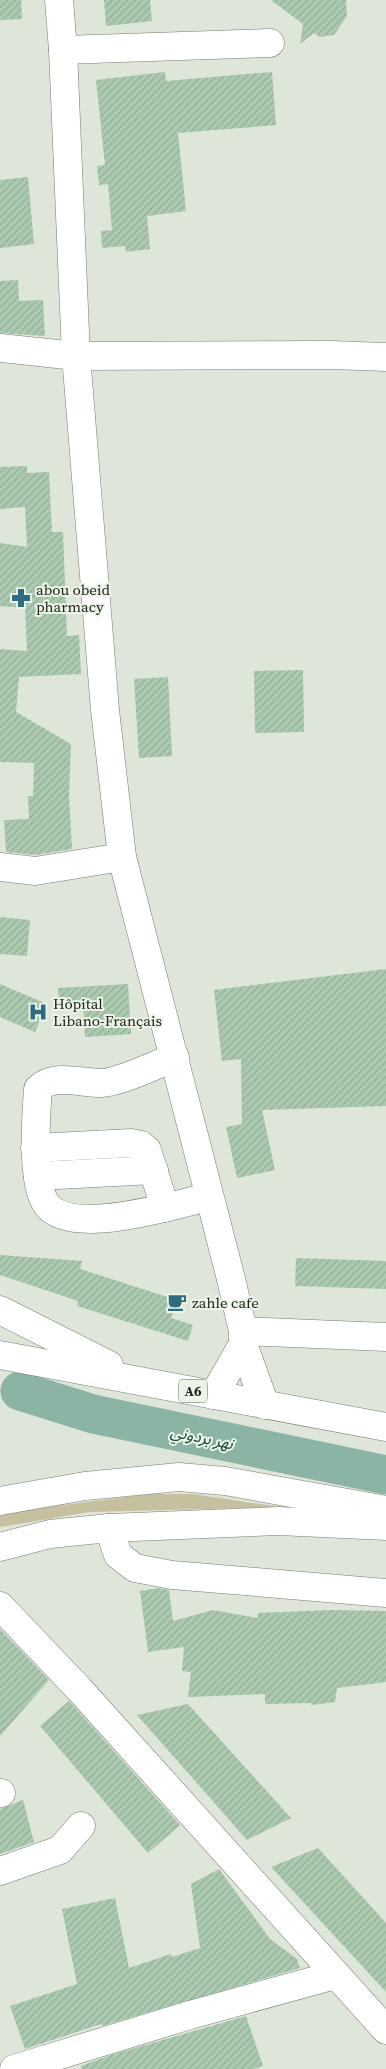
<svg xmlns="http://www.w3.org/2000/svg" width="386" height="2069" font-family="'Source Serif 4','Noto Sans Arabic',serif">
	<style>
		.green { fill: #c7c09e }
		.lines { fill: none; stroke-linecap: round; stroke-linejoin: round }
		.river { stroke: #8bb4a4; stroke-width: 39 }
		.building { fill: url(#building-hatch) }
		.minor-casing { stroke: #757c70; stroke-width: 29 }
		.highway-casing { stroke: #757c70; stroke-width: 29 }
		.minor { stroke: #fff; stroke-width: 28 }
		.highway { stroke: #fff; stroke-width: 28 }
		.labels { text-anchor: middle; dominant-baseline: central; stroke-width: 4; stroke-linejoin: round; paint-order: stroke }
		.shield { fill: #ebf4e6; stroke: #5d625a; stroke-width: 1 }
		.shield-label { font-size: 14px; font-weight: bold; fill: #20231e }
		.poi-label { font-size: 15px; fill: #20231e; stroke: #ebf4e6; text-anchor: start }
		.water-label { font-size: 16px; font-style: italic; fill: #134b3a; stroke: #ebf4e6 }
	</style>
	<defs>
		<pattern id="building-hatch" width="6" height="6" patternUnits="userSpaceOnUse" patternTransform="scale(1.25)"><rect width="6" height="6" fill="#abcbb1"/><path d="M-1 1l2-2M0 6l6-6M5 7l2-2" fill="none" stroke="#93ae98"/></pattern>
	</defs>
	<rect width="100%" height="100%" fill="#dee6d9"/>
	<polygon class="green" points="148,1494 193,1494 280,1507 90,1512 0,1527 0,1516 17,1511"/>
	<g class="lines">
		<polyline class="river" points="20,1391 93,1414 386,1475"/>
	</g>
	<g class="building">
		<polygon points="0,0 21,0 22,19 0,20"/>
		<polygon points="104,0 150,0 152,21 106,26"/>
		<polygon points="271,0 346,0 347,16 334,35 320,37 314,33 300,44 303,24"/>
		<polygon points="165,72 166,81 272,72 276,125 178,133 186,211 147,216 150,249 126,252 125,246 102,248 101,231 112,230 108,184 99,185 97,166 105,165 96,80"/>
		<polygon points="28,177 34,244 0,248 0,180"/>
		<polygon points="18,280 19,301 43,300 45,336 0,333 0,281"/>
		<polygon points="27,466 27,473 49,472 52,532 63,532 67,636 79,635 81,674 19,677 16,712 71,744 69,795 72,849 35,855 6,852 4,820 29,819 28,796 33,796 34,763 0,762 0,649 27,651 25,608 0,606 0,543 27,547 25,507 0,509 0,467"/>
		<polygon points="303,670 304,732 255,733 254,671"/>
		<polygon points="168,677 172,756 139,758 134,679"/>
		<polygon points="0,917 30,920 27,956 0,954"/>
		<polygon points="386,969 386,1106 262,1110 275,1170 237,1178 226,1127 242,1124 241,1059 222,1061 214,990"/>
		<polygon points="0,984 47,1004 35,1032 0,1017"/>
		<polygon points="128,984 131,1034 85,1037 83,1003 59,1005 58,988"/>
		<polygon points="0,1255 82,1261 80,1269 177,1300 171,1318 193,1325 188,1341 77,1306 78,1301 0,1275"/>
		<polygon points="296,1258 386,1261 386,1289 295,1286"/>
		<polygon points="159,1588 169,1590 173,1621 213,1610 258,1618 258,1613 331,1610 386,1611 386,1682 337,1688 335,1702 311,1705 311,1703 265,1704 265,1694 188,1697 191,1672 182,1671 184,1647 148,1652 140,1591"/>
		<polygon points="0,1629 49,1680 0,1736"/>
		<polygon points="69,1701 180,1825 148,1853 40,1726"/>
		<polygon points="188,1704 291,1818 247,1840 137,1715"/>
		<polygon points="23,1800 34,1842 0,1854 0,1809"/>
		<polygon points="318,1848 386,1923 386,1992 271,1867"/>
		<polygon points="219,1869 270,1939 297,1959 300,1968 102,2026 101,2024 25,2049 10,2006 77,1984 62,1909 115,1898 129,1968 171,1954 172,1957 200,1948 191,1884"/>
		<polygon points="246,2016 263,2066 254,2069 81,2069 81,2066 111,2055"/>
	</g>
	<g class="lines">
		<g class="minor-casing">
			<g id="minor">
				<polyline points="59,0 63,50 76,356 105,710 122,857 231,1279 243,1331 243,1344 265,1405"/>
				<polyline points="63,50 270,43"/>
				<polyline points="0,348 76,356 331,355 386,357"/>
				<polyline points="0,867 35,871 122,857"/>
				<path d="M 175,1057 C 158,1064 118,1083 101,1083 C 80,1083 53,1073 38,1089 C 36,1115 31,1185 47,1205 C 72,1237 175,1205 208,1197"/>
				<polyline points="35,1148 131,1143 141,1145 147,1150 165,1208"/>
				<polyline points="38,1176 154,1170"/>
				<polyline points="243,1331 386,1337"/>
				<polyline points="214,1395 243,1344"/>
				<polyline points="109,1528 118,1555 135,1568 172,1575 386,1593"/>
				<polyline points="0,1606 80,1690 386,2030"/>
				<polyline points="0,1793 1,1793"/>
				<polyline points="0,1871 60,1850 81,1826"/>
				<polyline points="14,2069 190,2015 335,1975"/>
			</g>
		</g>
		<g class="highway-casing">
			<g id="highway">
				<polyline points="0,1310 109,1365"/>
				<polyline points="0,1355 386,1427"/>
				<polyline points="0,1501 85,1486 179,1477 225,1481 386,1510"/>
				<polyline points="0,1547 50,1534 109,1528 278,1521 386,1526"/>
			</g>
		</g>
		<use href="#minor" class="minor"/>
		<use href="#highway" class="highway"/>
	</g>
	<defs>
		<g id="pharmacy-bare" transform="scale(1.5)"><path d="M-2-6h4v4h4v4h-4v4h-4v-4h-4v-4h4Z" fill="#2d6c81" stroke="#ebf4e6" stroke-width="2.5" paint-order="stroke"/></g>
		<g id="hospital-bare" transform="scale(1.5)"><path d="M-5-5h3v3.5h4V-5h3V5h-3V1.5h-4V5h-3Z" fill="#2d6c81" stroke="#ebf4e6" stroke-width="2.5" paint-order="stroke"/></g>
		<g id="cafe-bare" transform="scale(1.5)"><path d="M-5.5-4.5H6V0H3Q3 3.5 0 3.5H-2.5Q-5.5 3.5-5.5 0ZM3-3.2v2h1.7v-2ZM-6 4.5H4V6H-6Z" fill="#2d6c81" stroke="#ebf4e6" stroke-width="2.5" paint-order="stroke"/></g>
	</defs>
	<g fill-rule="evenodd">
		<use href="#pharmacy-bare" x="21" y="598"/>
		<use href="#hospital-bare" x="38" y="1012"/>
		<use href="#cafe-bare" x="177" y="1302"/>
	</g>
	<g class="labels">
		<rect class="shield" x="179" y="1379.5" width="28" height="23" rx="4"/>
		<g class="shield-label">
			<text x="193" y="1391">A6</text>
		</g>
		<g class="poi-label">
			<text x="36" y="589">abou obeid<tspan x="36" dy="17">pharmacy</tspan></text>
			<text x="53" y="1003">Hôpital<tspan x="53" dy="17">Libano-Français</tspan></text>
			<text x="192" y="1302">zahle cafe</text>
		</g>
		<g class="water-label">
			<text transform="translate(202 1437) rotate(12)">نهر بردوني</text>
		</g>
	</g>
</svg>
